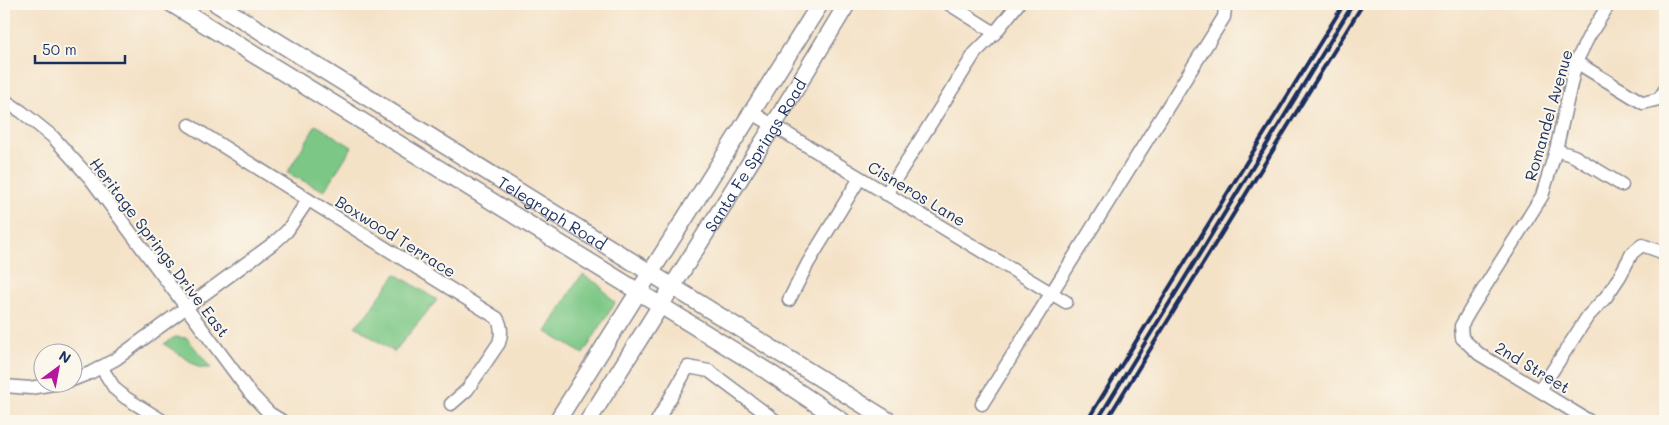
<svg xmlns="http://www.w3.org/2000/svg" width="1669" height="425" font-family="Mali,sans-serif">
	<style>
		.green { fill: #7bc785; stroke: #4b7b72 }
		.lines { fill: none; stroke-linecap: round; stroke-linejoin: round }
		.minor-casing { stroke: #888892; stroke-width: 15 }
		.major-casing { stroke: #888892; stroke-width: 19 }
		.minor { stroke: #fff; stroke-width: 12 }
		.major { stroke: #fff; stroke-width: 16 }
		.rail { stroke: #1b2f5e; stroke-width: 4 }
		.labels { text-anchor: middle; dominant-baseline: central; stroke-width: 4; stroke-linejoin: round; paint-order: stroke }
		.street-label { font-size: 16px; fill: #1b2f5e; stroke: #fbf7ec }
	</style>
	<rect width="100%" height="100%" fill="#fbf7ec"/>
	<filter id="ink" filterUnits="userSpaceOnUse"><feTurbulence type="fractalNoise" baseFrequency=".02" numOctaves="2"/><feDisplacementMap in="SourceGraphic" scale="10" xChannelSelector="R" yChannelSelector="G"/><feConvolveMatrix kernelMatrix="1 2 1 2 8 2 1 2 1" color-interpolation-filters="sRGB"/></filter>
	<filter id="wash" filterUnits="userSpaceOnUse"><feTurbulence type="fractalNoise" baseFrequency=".0096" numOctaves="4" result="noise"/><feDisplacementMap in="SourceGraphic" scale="20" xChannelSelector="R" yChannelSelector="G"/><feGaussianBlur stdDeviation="1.12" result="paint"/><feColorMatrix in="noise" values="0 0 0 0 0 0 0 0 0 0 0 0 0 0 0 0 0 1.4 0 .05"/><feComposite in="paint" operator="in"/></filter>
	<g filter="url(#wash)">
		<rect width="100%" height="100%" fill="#f4e2c7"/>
		<g class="green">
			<polygon points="316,125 352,147 324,191 287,173"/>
			<polygon points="396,274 437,300 394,352 355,326 366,315"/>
			<polygon points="583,275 598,284 615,303 583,354 546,332 578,280"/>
			<polygon points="175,337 187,338 211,368 200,368 164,344"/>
		</g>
	</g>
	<g filter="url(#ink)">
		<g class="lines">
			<g class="minor-casing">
				<g id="minor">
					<polyline points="949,4 995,33"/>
					<polyline points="1576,62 1643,103 1659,99 1665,90"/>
					<polyline points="4,100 22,112 53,137 90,178 250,393 269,413 282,421"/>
					<polyline points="751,112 1066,302"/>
					<path d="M 189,125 L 497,318 C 502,326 502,334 499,343 L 467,390 L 451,404"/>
					<polyline points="1556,150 1574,156 1622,185"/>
					<polyline points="886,194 975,53 995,33 1018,4"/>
					<polyline points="789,300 808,263 860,178"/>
					<polyline points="101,367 115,389 126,398 163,421"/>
					<polyline points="72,380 90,373 116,359 275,242 287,231 308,200"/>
					<polyline points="4,386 30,388 65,382"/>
					<polyline points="1540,390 1588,316 1606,297 1620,276 1632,253 1642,245 1659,251 1665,255"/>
					<polyline points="982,404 1224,17 1225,8 1222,4"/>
					<polyline points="657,421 688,367 709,371 776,421"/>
					<polyline points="1589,421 1479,354 1462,338 1461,326 1469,312 1542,196 1556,150 1576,62 1589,36 1609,4"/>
				</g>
			</g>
			<g class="major-casing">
				<g id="major">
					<polyline points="172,4 767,371 842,421"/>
					<path id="s1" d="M 217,4 L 889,421"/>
					<polyline points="557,421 820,4"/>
					<path id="s2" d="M 588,421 L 773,126 L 847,4"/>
				</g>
			</g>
			<use href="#minor" class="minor"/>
			<use href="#major" class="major"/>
			<g class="rail">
				<polyline points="1087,421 1344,4"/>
				<polyline points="1097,421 1353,4"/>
				<polyline points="1106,421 1363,4"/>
			</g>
		</g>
	</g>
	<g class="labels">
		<g class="street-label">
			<text transform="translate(1548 115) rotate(-74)">Romandel Avenue</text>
			<text stroke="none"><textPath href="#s2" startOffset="314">Santa Fe Springs Road</textPath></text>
			<text transform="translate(917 193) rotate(31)">Cisneros Lane</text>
			<text stroke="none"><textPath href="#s1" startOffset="395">Telegraph Road</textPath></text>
			<text transform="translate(396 236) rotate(32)">Boxwood Terrace</text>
			<text transform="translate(160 247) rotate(53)">Heritage Springs Drive East</text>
			<text transform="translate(1533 367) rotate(31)">2nd Street</text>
		</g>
	</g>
	<rect width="1669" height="425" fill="none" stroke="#fbf7ec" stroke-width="20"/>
	<g transform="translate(58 368) rotate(32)"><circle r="24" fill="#fbf7ec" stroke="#a1a7b3"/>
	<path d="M0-4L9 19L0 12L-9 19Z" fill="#b5179e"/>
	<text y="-8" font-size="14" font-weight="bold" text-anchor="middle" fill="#1b2f5e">N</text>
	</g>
	<path d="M35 55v8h90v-8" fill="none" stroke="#1b2f5e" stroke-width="2.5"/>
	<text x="42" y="55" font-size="15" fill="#1b2f5e" stroke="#fbf7ec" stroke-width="4" paint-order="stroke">50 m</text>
</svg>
